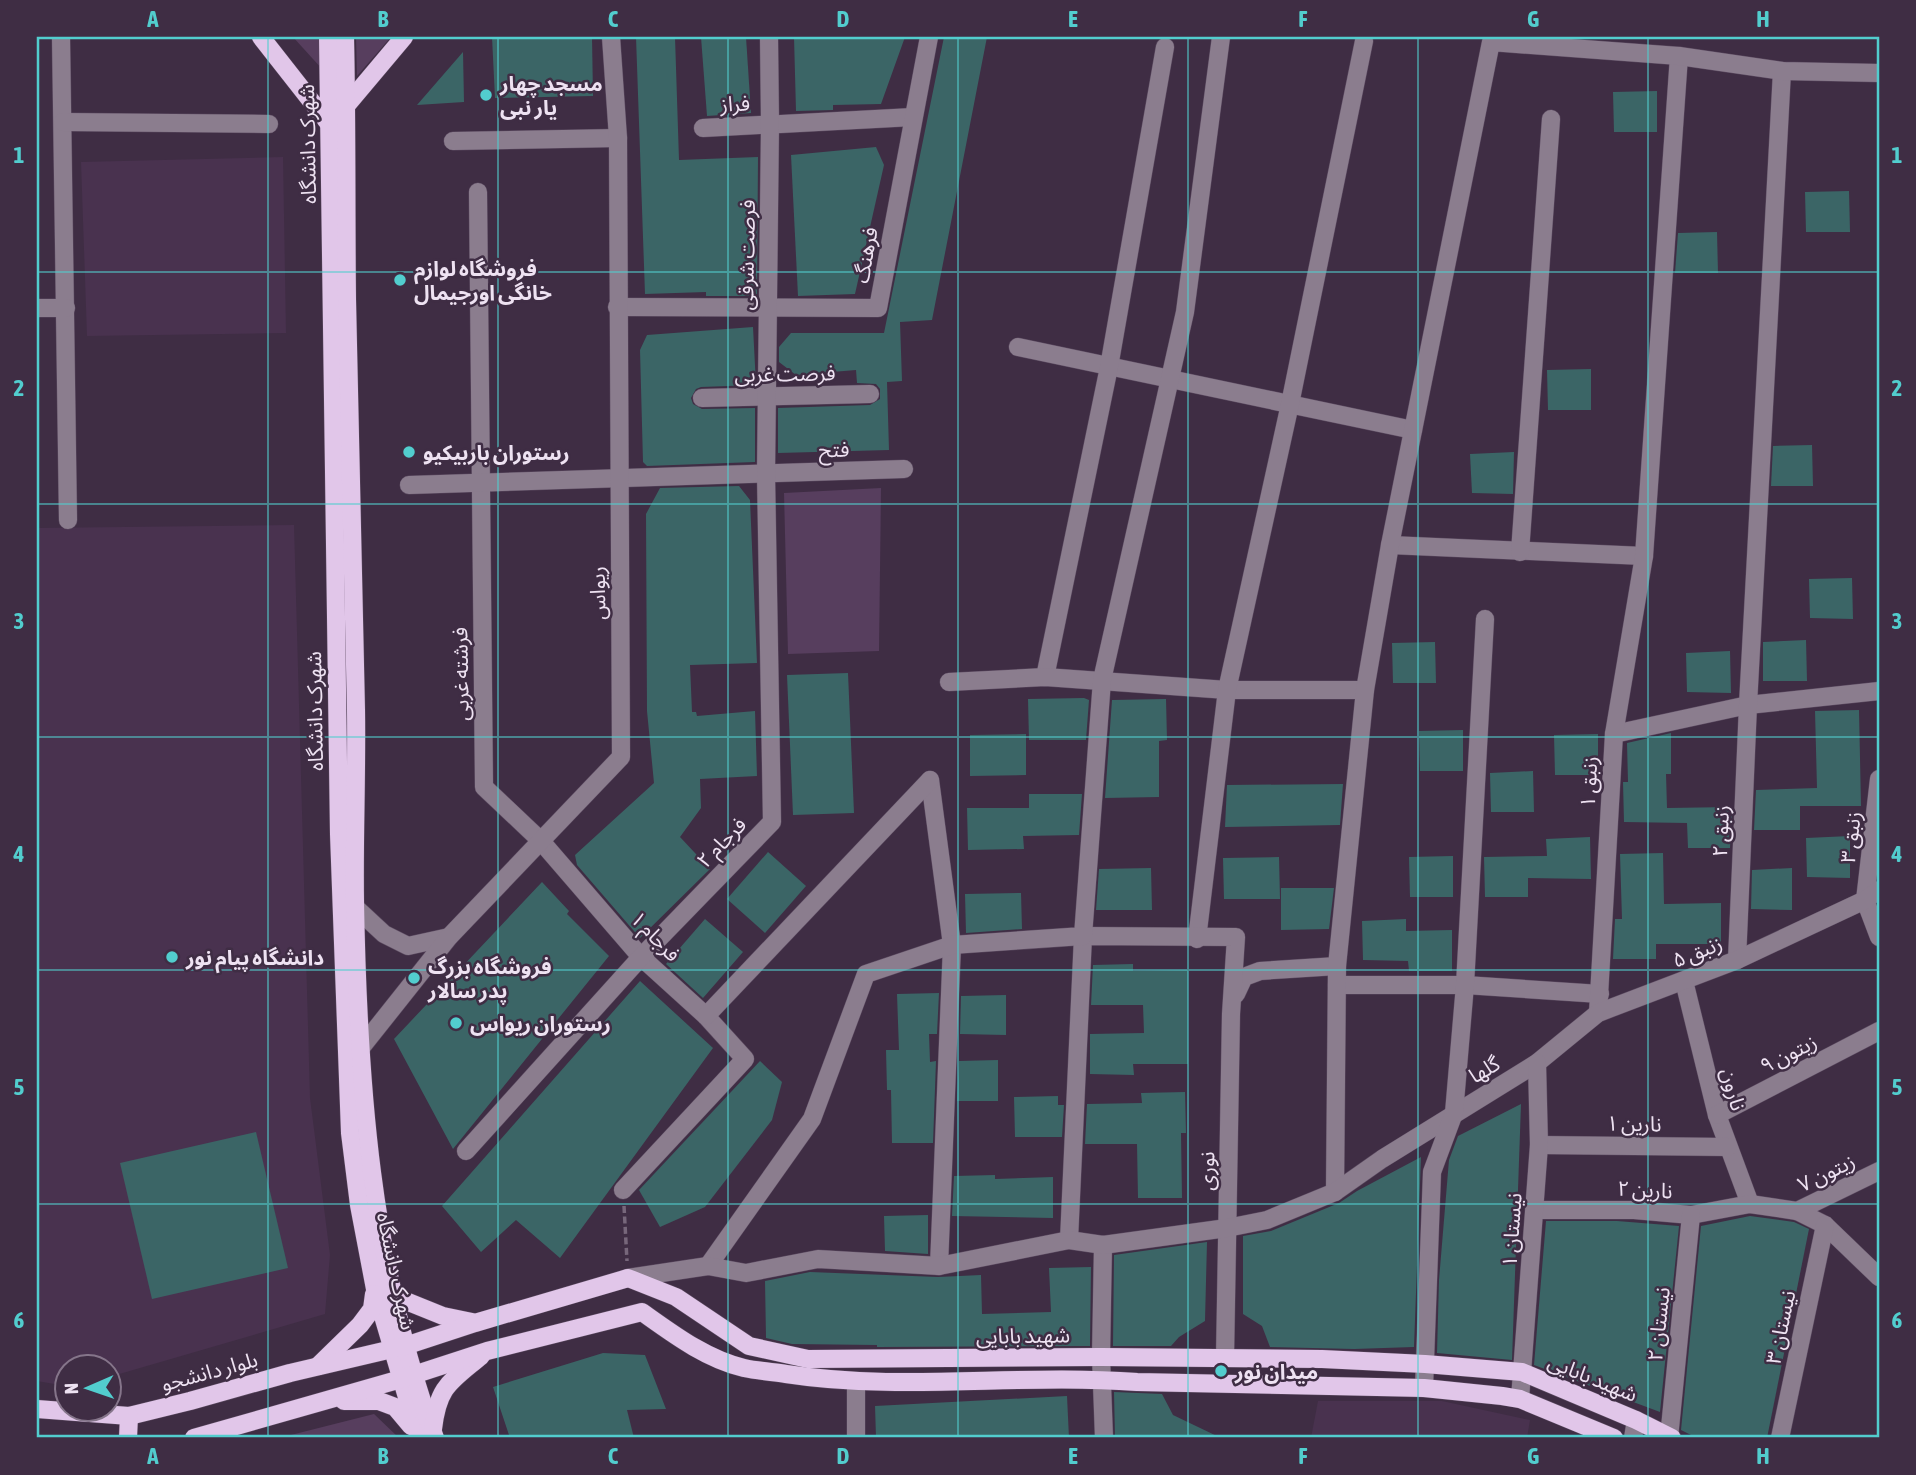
<svg xmlns="http://www.w3.org/2000/svg" width="1916" height="1475" font-family="'Asap Condensed','Noto Sans Arabic',sans-serif">
	<style>
		.built { fill: #49324f }
		.green { fill: #573e5e }
		.building { fill: #3b6566 }
		.lines { fill: none; stroke-linecap: round; stroke-linejoin: round }
		.minor-casing { stroke: #5b4a60; stroke-width: 19 }
		.major-casing { stroke: #5b4a60; stroke-width: 19 }
		.path { stroke: #77677b; stroke-width: 3.5; stroke-dasharray: 7 3.5; stroke-linecap: butt }
		.minor { stroke: #8b7d8e; stroke-width: 18 }
		.major { stroke: #e1c6e9; stroke-width: 18 }
		.grid { fill: none; stroke: #52cdce; stroke-width: 2; stroke-opacity: 0.55 }
		.poi-dot { fill: #52cdce; stroke: #3f2d44; stroke-width: 2.5 }
		.labels { text-anchor: middle; dominant-baseline: central; stroke-width: 5; stroke-linejoin: round; paint-order: stroke }
		.poi-label { font-size: 21px; font-weight: bold; fill: #eee2f2; stroke: #3f2d44; text-anchor: start }
		.street-label { font-size: 21px; fill: #eee2f2; stroke: #3f2d44 }
		.neatline { fill: none; stroke: #52cdce; stroke-width: 2.5 }
		.grid-label { font-size: 23px; text-anchor: middle; font-weight: bold; fill: #52cdce }
	</style>
	<rect width="100%" height="100%" fill="#3f2d44"/>
	<g class="built">
		<polygon points="283,157 286,333 87,336 81,162"/>
		<polygon points="294,525 310,1098 330,1255 325,1314 109,1377 108,1366 66,1366 66,1386 37,1381 37,528"/>
		<polygon points="1318,1401 1442,1401 1530,1420 1527,1438 1311,1438"/>
	</g>
	<g class="green">
		<polygon points="293,37 322,37 323,70"/>
		<polygon points="356,37 391,37 357,76"/>
		<polygon points="881,488 879,651 788,654 784,493"/>
		<polygon points="374,1414 399,1438 279,1438"/>
	</g>
	<g class="building">
		<polygon points="492,37 592,37 593,96 495,98"/>
		<polygon points="636,37 675,37 679,160 758,157 757,296 706,296 706,292 645,294"/>
		<polygon points="701,37 746,37 751,113 707,116"/>
		<polygon points="794,37 905,37 881,104 833,105 833,110 796,111"/>
		<polygon points="944,37 987,37 932,320 900,322 902,381 887,382 889,450 778,453 778,408 870,405 880,399 880,389 876,384 857,383 856,370 796,375 779,362 779,347 791,333 884,333"/>
		<polygon points="463,52 464,102 417,105"/>
		<polygon points="1657,91 1657,132 1614,132 1613,92"/>
		<polygon points="876,147 884,165 855,294 798,296 791,155"/>
		<polygon points="1849,191 1850,232 1806,232 1805,192"/>
		<polygon points="1717,232 1718,273 1675,273 1678,233"/>
		<polygon points="753,327 756,385 701,387 696,389 691,398 693,404 702,409 755,408 755,462 647,466 643,462 640,350 647,335"/>
		<polygon points="1591,369 1591,410 1548,410 1547,370"/>
		<polygon points="1812,445 1813,486 1771,486 1773,446"/>
		<polygon points="1514,452 1513,494 1472,493 1470,454"/>
		<polygon points="739,486 750,500 757,663 690,665 692,712 696,712 697,716 755,711 757,776 700,779 701,808 680,837 710,869 640,938 577,865 575,855 654,783 647,711 646,514 660,488"/>
		<polygon points="1852,578 1853,619 1810,618 1809,579"/>
		<polygon points="1806,640 1807,681 1763,681 1763,642"/>
		<polygon points="1435,642 1436,683 1393,683 1392,643"/>
		<polygon points="1730,651 1731,693 1687,692 1686,653"/>
		<polygon points="848,673 854,813 793,815 787,675"/>
		<polygon points="1084,698 1089,700 1086,740 1029,740 1028,699"/>
		<polygon points="1166,699 1167,740 1159,741 1159,797 1105,798 1112,700"/>
		<polygon points="1859,710 1861,806 1800,806 1800,830 1754,830 1756,790 1817,788 1815,711"/>
		<polygon points="1463,730 1463,771 1420,771 1419,731"/>
		<polygon points="1671,733 1671,774 1666,774 1667,808 1732,807 1730,848 1688,848 1687,823 1624,822 1623,782 1628,782 1627,743"/>
		<polygon points="1026,734 1026,775 970,776 970,735"/>
		<polygon points="1598,734 1598,775 1555,775 1554,735"/>
		<polygon points="1533,771 1534,812 1491,812 1490,773"/>
		<polygon points="1343,784 1340,825 1225,827 1227,785"/>
		<polygon points="1029,794 1082,794 1079,835 1023,836 1024,849 968,850 967,808 1029,808"/>
		<polygon points="1850,836 1850,878 1807,877 1806,838"/>
		<polygon points="1590,837 1591,879 1528,878 1528,897 1485,897 1484,857 1547,856 1546,839"/>
		<polygon points="768,852 806,886 765,933 727,899"/>
		<polygon points="1663,853 1664,904 1721,903 1721,944 1656,944 1656,959 1613,959 1615,919 1622,919 1620,854"/>
		<polygon points="1453,856 1453,897 1410,897 1409,857"/>
		<polygon points="1279,857 1280,899 1224,899 1223,858"/>
		<polygon points="1151,868 1152,910 1096,910 1099,869"/>
		<polygon points="1792,868 1792,910 1751,909 1752,870"/>
		<polygon points="542,882 569,911 567,914 609,956 453,1149 394,1039"/>
		<polygon points="1281,888 1334,888 1329,929 1281,930"/>
		<polygon points="1021,893 1022,929 966,933 965,894"/>
		<polygon points="705,919 743,952 703,998 666,964"/>
		<polygon points="1406,919 1406,931 1452,930 1452,971 1409,971 1408,961 1363,960 1362,921"/>
		<polygon points="1133,964 1133,971 1188,970 1188,1064 1133,1064 1134,1075 1090,1074 1090,1034 1144,1033 1143,1005 1091,1005 1093,965"/>
		<polygon points="640,981 713,1048 560,1258 516,1220 481,1252 442,1206"/>
		<polygon points="939,993 937,1034 929,1034 930,1062 936,1061 933,1143 892,1143 891,1090 887,1090 886,1050 899,1050 897,994"/>
		<polygon points="1006,995 1006,1035 960,1034 961,996"/>
		<polygon points="998,1060 998,1101 957,1101 959,1061"/>
		<polygon points="760,1061 782,1082 772,1120 705,1207 660,1227 639,1190"/>
		<polygon points="1185,1092 1186,1133 1181,1133 1182,1198 1138,1198 1137,1144 1085,1144 1087,1104 1142,1103 1141,1093"/>
		<polygon points="1058,1096 1058,1105 1064,1105 1062,1137 1015,1137 1014,1097"/>
		<polygon points="1521,1104 1512,1360 1437,1353 1439,1280 1449,1160 1458,1136"/>
		<polygon points="256,1132 288,1268 152,1299 120,1163"/>
		<polygon points="1421,1157 1414,1347 1354,1349 1270,1347 1262,1326 1243,1314 1243,1236 1271,1231 1339,1203 1357,1191"/>
		<polygon points="995,1175 995,1179 1053,1177 1053,1218 952,1216 954,1176"/>
		<polygon points="928,1215 928,1254 885,1251 884,1216"/>
		<polygon points="1750,1216 1794,1222 1809,1229 1767,1438 1697,1438 1681,1430 1701,1226"/>
		<polygon points="1546,1221 1617,1221 1679,1226 1660,1412 1534,1365"/>
		<polygon points="1207,1242 1205,1321 1179,1337 1171,1346 1113,1346 1114,1255"/>
		<polygon points="1091,1267 1090,1346 877,1347 877,1345 792,1344 766,1338 765,1281 810,1272 938,1277 981,1275 982,1314 1051,1312 1049,1268"/>
		<polygon points="603,1353 645,1355 666,1409 627,1410 634,1438 510,1438 493,1387"/>
		<polygon points="1114,1392 1162,1394 1173,1415 1221,1438 1115,1438"/>
		<polygon points="1067,1396 1069,1438 876,1438 875,1406"/>
	</g>
	<g class="lines">
		<g class="minor-casing">
			<g id="minor">
				<polyline points="61,37 68,520"/>
				<polyline points="63,122 269,124"/>
				<polyline points="703,128 913,117"/>
				<polyline points="453,141 618,138"/>
				<polyline points="478,192 484,787 540,840 641,957 706,1016 745,1059 623,1190"/>
				<polyline points="617,307 878,308 929,37"/>
				<polyline points="37,308 66,308"/>
				<polyline points="1018,347 1413,430"/>
				<polyline points="702,398 870,394"/>
				<polyline points="409,485 904,469"/>
				<polyline points="1390,545 1644,556"/>
				<polyline points="1520,552 1551,119"/>
				<polyline points="1045,677 1109,367 1165,47"/>
				<polyline points="949,682 1045,677 1227,690 1365,690"/>
				<polyline points="1614,734 1748,705 1879,691"/>
				<polyline points="1879,779 1865,900 1879,937"/>
				<polyline points="930,780 952,945 939,1266"/>
				<polyline points="356,908 384,934 408,946 449,937"/>
				<polyline points="1197,939 1227,690 1290,404 1364,41"/>
				<polyline points="1737,960 1748,705 1782,71"/>
				<polyline points="1684,981 1717,1115 1750,1204"/>
				<polyline points="1337,985 1465,985 1600,994"/>
				<polyline points="1236,994 1244,977 1260,971 1337,966"/>
				<polyline points="1598,1013 1614,734 1644,556 1679,56"/>
				<polyline points="706,1016 930,780"/>
				<polyline points="360,1049 449,937 621,757 618,138 611,37"/>
				<polyline points="1717,1115 1879,1031"/>
				<polyline points="1539,1145 1728,1147"/>
				<polyline points="466,1151 641,957 772,822 766,474 770,124 769,37"/>
				<polyline points="1335,1192 1337,966 1365,690 1390,545 1491,42 1679,56 1782,71 1879,73"/>
				<polyline points="1536,1210 1634,1210 1691,1215 1750,1204 1797,1211 1879,1171"/>
				<polyline points="1797,1211 1825,1225 1879,1277"/>
				<polyline points="1069,1240 1083,936 1236,937 1231,1014 1225,1358"/>
				<polyline points="1103,1245 1101,1357 1104,1438"/>
				<polyline points="708,1266 812,1119 866,974 952,945 1083,936 1102,680 1185,312 1221,37"/>
				<polyline points="628,1278 708,1266 746,1273 818,1259 939,1266 1069,1240 1103,1245 1227,1228 1267,1220 1335,1192 1382,1159 1537,1063 1598,1013 1737,960 1865,900 1879,890"/>
				<polyline points="1424,1388 1432,1172 1454,1113 1465,985 1485,619"/>
				<polyline points="1520,1399 1539,1145 1537,1063"/>
				<polyline points="856,1438 856,1383"/>
				<polyline points="1633,1438 1636,1420"/>
				<polyline points="1669,1438 1691,1215"/>
				<polyline points="1780,1438 1825,1225"/>
			</g>
		</g>
		<g class="major-casing">
			<g id="major">
				<polyline points="261,37 330,125 404,37"/>
				<polyline points="328,37 339,834 350,1133 359,1205 375,1289 419,1438"/>
				<path d="M 345,37 C 347,124 346,212 347,299 C 349,436 354,573 356,710 C 357,774 354,838 355,901 C 358,1083 371,1266 435,1438"/>
				<polyline points="386,1293 443,1316 472,1322"/>
				<polyline points="318,1366 360,1325 372,1309 374,1294"/>
				<polyline points="344,1401 379,1401 395,1407 411,1426"/>
				<polyline points="37,1409 129,1416 190,1401 290,1373 405,1346 475,1323 628,1278 676,1297 749,1346 808,1359 1101,1357 1322,1359 1425,1364 1522,1372 1636,1420 1672,1438"/>
				<path d="M 433,1429 C 438,1386 450,1382 481,1356"/>
				<polyline points="128,1438 129,1416"/>
				<path d="M 194,1438 L 401,1379 L 487,1351 L 642,1312 C 673,1334 706,1359 744,1368 C 758,1371 773,1372 786,1374 C 903,1392 1020,1373 1137,1382 L 1424,1388 L 1502,1396 L 1520,1399 L 1614,1438"/>
			</g>
		</g>
		<polyline class="path" points="624,1206 627,1261"/>
		<use href="#minor" class="minor"/>
		<use href="#major" class="major"/>
	</g>
	<path class="grid" d="M 268,37 L 268,1438M 498,37 L 498,1438M 728,37 L 728,1438M 958,37 L 958,1438M 1188,37 L 1188,1438M 1418,37 L 1418,1438M 1648,37 L 1648,1438M 37,272 L 1879,272M 37,504 L 1879,504M 37,737 L 1879,737M 37,970 L 1879,970M 37,1204 L 1879,1204"/>
	<g class="poi-dot">
		<circle cx="486" cy="95" r="7"/>
		<circle cx="400" cy="280" r="7"/>
		<circle cx="409" cy="452" r="7"/>
		<circle cx="172" cy="957" r="7"/>
		<circle cx="414" cy="978" r="7"/>
		<circle cx="456" cy="1023" r="7"/>
		<circle cx="1221" cy="1371" r="7"/>
	</g>
	<g class="labels">
		<g class="poi-label">
			<text x="500" y="83">مسجد چهار<tspan x="500" dy="24">یار نبی</tspan></text>
			<text x="414" y="268">فروشگاه لوازم<tspan x="414" dy="24">خانگی اورجیمال</tspan></text>
			<text x="423" y="452">رستوران باربیکیو</text>
			<text x="186" y="957">دانشگاه پیام نور</text>
			<text x="428" y="966">فروشگاه بزرگ<tspan x="428" dy="24">پدر سالار</tspan></text>
			<text x="470" y="1023">رستوران ریواس</text>
			<text x="1235" y="1371">میدان نور</text>
		</g>
		<g class="street-label">
			<text transform="translate(735 103) rotate(-3)">فراز</text>
			<text transform="translate(307 144) rotate(-91)">شهرک دانشگاه</text>
			<text transform="translate(746 255) rotate(-89)">فرصت شرقی</text>
			<text transform="translate(865 255) rotate(-80)">فرهنگ</text>
			<text transform="translate(785 373) rotate(-1)">فرصت غربی</text>
			<text transform="translate(834 449) rotate(-2)">فتح</text>
			<text transform="translate(597 593) rotate(-91)">ریواس</text>
			<text transform="translate(460 674) rotate(-91)">فرشته غربی</text>
			<text transform="translate(314 711) rotate(-91)">شهرک دانشگاه</text>
			<text transform="translate(1588 782) rotate(-87)">زنبق ۱</text>
			<text transform="translate(1720 831) rotate(-88)">زنبق ۲</text>
			<text transform="translate(1850 837) rotate(-83)">زنبق ۳</text>
			<text transform="translate(721 842) rotate(-46)">فرجام ۲</text>
			<text transform="translate(656 936) rotate(46)">فرجام ۱</text>
			<text transform="translate(1697 951) rotate(-22)">زنبق ۵</text>
			<text transform="translate(1788 1053) rotate(-27)">زیتون ۹</text>
			<text transform="translate(1484 1069) rotate(-31)">گلها</text>
			<text transform="translate(1734 1089) rotate(75)">نارون</text>
			<text transform="translate(1634 1123) rotate(1)">نارین ۱</text>
			<text transform="translate(1206 1171) rotate(-89)">نوری</text>
			<text transform="translate(1826 1172) rotate(-26)">زیتون ۷</text>
			<text transform="translate(1645 1189) rotate(3)">نارین ۲</text>
			<text transform="translate(1511 1230) rotate(-86)">نیستان ۱</text>
			<text transform="translate(397 1271) rotate(78)">شهرک دانشگاه</text>
			<text transform="translate(1658 1324) rotate(-84)">نیستان ۲</text>
			<text transform="translate(1780 1327) rotate(-78)">نیستان ۳</text>
			<text transform="translate(1023 1335) rotate(-1)">شهید بابایی</text>
			<text transform="translate(209 1371) rotate(-15)">بلوار دانشجو</text>
			<text transform="translate(1593 1377) rotate(22)">شهید بابایی</text>
		</g>
	</g>
	<rect width="1916" height="1475" fill="none" stroke="#3f2d44" stroke-width="77"/>
	<g transform="translate(88 1388) rotate(268)"><circle r="33" fill="#3f2d44" stroke="#85758a" stroke-width="2"/>
	<path d="M0-5L12 26L0 18L-12 26Z" fill="#52cdce"/>
	<text y="-10" font-size="19" font-weight="bold" text-anchor="middle" fill="#eee2f2">N</text>
	</g>
	<rect x="38" y="38" width="1840" height="1398" class="neatline"/>
	<g class="grid-label">
		<text x="153" y="27">A</text>
		<text x="383" y="27">B</text>
		<text x="613" y="27">C</text>
		<text x="843" y="27">D</text>
		<text x="1073" y="27">E</text>
		<text x="1303" y="27">F</text>
		<text x="1533" y="27">G</text>
		<text x="1763" y="27">H</text>
		<text x="19" y="163">1</text>
		<text x="1897" y="163">1</text>
		<text x="19" y="396">2</text>
		<text x="1897" y="396">2</text>
		<text x="19" y="629">3</text>
		<text x="1897" y="629">3</text>
		<text x="19" y="862">4</text>
		<text x="1897" y="862">4</text>
		<text x="19" y="1095">5</text>
		<text x="1897" y="1095">5</text>
		<text x="19" y="1328">6</text>
		<text x="1897" y="1328">6</text>
		<text x="153" y="1464">A</text>
		<text x="383" y="1464">B</text>
		<text x="613" y="1464">C</text>
		<text x="843" y="1464">D</text>
		<text x="1073" y="1464">E</text>
		<text x="1303" y="1464">F</text>
		<text x="1533" y="1464">G</text>
		<text x="1763" y="1464">H</text>
	</g>
</svg>
